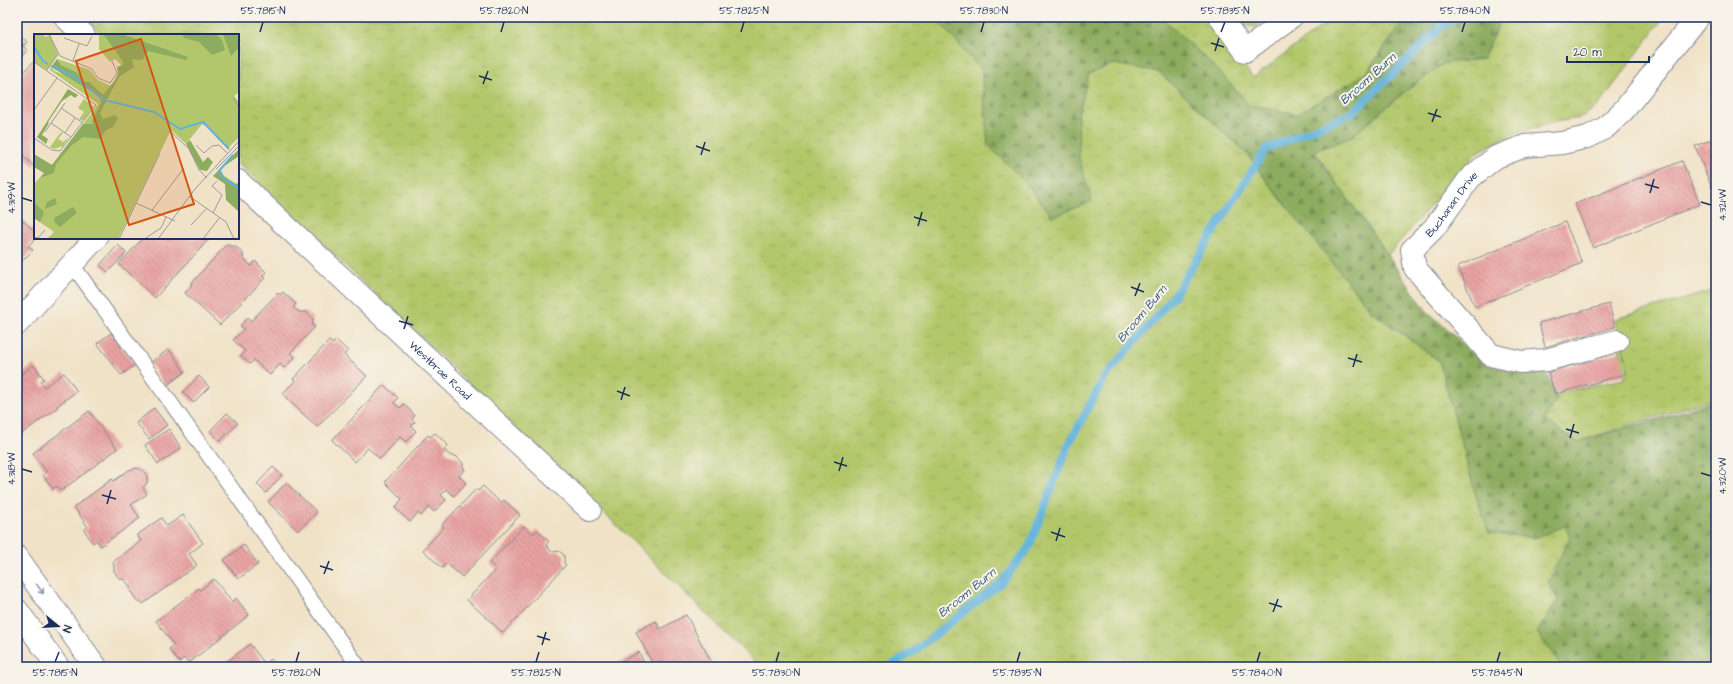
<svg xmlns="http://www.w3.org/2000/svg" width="1733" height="684" font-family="'Architects Daughter',sans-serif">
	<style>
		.grass { fill: url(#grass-tufts); stroke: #667b64 }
		.forest { fill: url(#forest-firs); stroke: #546e5e }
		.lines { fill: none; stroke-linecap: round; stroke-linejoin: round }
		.stream { stroke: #60b2db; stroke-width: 8 }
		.building { fill: url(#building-back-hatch) }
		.lane-casing { stroke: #868892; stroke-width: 16 }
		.street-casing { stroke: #868892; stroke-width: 24 }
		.primary-casing { stroke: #868892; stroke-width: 24 }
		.lane { stroke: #fff; stroke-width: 14 }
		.street { stroke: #fff; stroke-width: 22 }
		.primary { stroke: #fff; stroke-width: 22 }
		.oneway { stroke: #8d97ae }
		.ticks { fill: none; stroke: #1b2f5e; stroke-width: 1.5 }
		.labels { text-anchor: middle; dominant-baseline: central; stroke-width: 4; stroke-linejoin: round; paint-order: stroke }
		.street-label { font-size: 11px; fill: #1b2f5e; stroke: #f7f3e8 }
		.water-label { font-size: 12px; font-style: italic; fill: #305684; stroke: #f7f3e8 }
		.inset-river { fill: none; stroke: #60b2db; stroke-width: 2 }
		.inset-road { fill: none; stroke: #9b9a9c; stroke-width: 1 }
		.view { fill: #d45514; fill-opacity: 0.15; stroke: #d45514; stroke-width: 2 }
		.inset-edge { fill: none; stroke: #1b2f5e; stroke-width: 2 }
		.neatline { fill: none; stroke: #1b2f5e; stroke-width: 1.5 }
		.ticks-label { font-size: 10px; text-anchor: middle; fill: #1b2f5e }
	</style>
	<defs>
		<pattern id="grass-tufts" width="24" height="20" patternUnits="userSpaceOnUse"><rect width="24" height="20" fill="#b2c76b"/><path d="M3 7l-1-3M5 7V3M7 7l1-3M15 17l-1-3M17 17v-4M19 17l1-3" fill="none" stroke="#98ab5f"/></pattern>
		<pattern id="forest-firs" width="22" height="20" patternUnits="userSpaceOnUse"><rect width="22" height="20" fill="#8dac5f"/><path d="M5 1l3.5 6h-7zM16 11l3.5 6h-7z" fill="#728c52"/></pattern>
		<pattern id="building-back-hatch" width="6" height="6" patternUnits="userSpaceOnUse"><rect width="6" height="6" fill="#e9a3a2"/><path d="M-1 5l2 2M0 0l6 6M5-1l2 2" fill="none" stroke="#bc8587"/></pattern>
	</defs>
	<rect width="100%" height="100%" fill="#f7f3e8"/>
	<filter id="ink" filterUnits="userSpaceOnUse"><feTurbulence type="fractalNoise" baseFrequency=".025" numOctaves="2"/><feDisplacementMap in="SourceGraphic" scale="8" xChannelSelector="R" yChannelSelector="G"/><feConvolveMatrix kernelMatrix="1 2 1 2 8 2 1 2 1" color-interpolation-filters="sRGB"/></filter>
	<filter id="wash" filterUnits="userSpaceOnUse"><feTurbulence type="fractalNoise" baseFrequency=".012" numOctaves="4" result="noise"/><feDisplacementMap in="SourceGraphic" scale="16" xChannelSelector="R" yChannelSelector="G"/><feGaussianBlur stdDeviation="0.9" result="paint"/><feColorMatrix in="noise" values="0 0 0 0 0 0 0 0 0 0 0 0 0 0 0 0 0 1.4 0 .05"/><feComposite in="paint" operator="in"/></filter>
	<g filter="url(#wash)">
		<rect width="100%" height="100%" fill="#f0e2c6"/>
		<g class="grass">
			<polygon points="84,17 1208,17 1253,78 1334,17 1407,17 1365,74 1297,114 1277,111 1553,486 1716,434 1716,667 760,667 586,495 238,163 238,35 103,35"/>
			<polygon points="1228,17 1268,17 1256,27 1235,25"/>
			<polygon points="1502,17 1664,17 1599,105 1581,118 1560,121 1519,132 1477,152 1388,255 1314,151 1350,138 1403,93 1444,63 1482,59"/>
			<polygon points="1716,287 1716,398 1577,442 1544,420 1561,392 1624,379 1615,319 1705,293"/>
		</g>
		<polygon class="forest" points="935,17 1161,17 1216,68 1249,105 1297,114 1365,74 1407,17 1502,17 1483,59 1444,63 1403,93 1350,138 1314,151 1426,310 1485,364 1506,369 1545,369 1557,399 1544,420 1577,442 1672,415 1716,400 1716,655 1707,667 1562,667 1537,633 1558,599 1548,582 1570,537 1565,526 1535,538 1489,533 1476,496 1439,361 1371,311 1268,183 1248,155 1159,72 1113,64 1089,74 1078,115 1079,158 1092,201 1053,217 1022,179 988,145 981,70"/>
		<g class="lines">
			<polyline class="stream" points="889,667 916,650 1002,582 1029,547 1069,444 1104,378 1173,297 1266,149 1352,113 1440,28 1457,17"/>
		</g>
		<g id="blocks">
			<g class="building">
				<polygon points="17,33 27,42 23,46 27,50 17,61"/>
				<polygon points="35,60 35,167 17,150 17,92 20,89 17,87 17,79"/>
				<polygon points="1716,138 1716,186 1712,188 1695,146"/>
				<polygon points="1682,161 1700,204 1593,248 1575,204"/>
				<polygon points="17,215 35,232 35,239 28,246 33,250 20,263 17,261"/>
				<polygon points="1565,222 1582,263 1475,307 1458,266"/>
				<polygon points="143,238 210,238 155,298 119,264"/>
				<polygon points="227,244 230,246 235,246 243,253 243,258 251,266 255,261 266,272 262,276 265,278 220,325 185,293 192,285 191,284"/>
				<polygon points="118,245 126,253 108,272 100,265"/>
				<polygon points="283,292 296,304 293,307 299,312 306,312 313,319 312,325 315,327 290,353 295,357 284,368 280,364 270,375 254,360 250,364 241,356 245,351 233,340 244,329 240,326 248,317 251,321 278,293 280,295"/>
				<polygon points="1609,304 1615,327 1545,347 1539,323"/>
				<polygon points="111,333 135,365 121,375 97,343"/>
				<polygon points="336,340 348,351 344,355 367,376 317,427 282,394 295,381 293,379 329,341 333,344"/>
				<polygon points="169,349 185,372 166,386 150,363"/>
				<polygon points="1620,352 1626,374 1555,394 1548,372"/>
				<polygon points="34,365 44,379 40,382 44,387 64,373 77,391 57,406 58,407 20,435 17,431 17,377"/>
				<polygon points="199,376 209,387 193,403 183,392"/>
				<polygon points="384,385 398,398 394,403 400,408 404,404 415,416 412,419 415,422 411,426 416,431 406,442 400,437 380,459 368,448 355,462 332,440"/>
				<polygon points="154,408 167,425 149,439 136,423"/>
				<polygon points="89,411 117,449 61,491 57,486 53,489 43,475 47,472 33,453"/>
				<polygon points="227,413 238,423 220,441 210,431"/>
				<polygon points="169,429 181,448 158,464 145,445"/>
				<polygon points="435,433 448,445 444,450 451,456 456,456 463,463 463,468 465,469 459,476 466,483 454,496 446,489 441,495 446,500 434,512 429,507 421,516 418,513 410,522 395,508 402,499 385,482 428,435 430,437"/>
				<polygon points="273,467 282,475 266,493 257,484"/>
				<polygon points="137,468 143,471 147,476 147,483 143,488 147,494 131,505 140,518 101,546 97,540 93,543 84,530 88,527 74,507 112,479 114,481 129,470"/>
				<polygon points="286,483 317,512 298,531 268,502"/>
				<polygon points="483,486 501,503 504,500 520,515 462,577 446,563 442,568 423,550 444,527 442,525 476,489 478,491"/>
				<polygon points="183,515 203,543 189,554 197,565 143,604 140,600 138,602 129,589 131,588 125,580 119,578 114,571 114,565 113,562 141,541 137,535 161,518 167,526"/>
				<polygon points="524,526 533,534 537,530 549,541 546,545 552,552 559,551 564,555 564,563 566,565 503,633 467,600 496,569 489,563"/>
				<polygon points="244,545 258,564 238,579 224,560"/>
				<polygon points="214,579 232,602 236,598 249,615 189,663 184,658 179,662 169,649 174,645 156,621 199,588 200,590"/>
				<polygon points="686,615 712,663 708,665 709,667 664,667 661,662 654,666 636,632 656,621 660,629"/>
				<polygon points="250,644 265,664 271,659 278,667 220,667"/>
				<polygon points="639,652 646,667 611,667"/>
			</g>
		</g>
	</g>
	<g filter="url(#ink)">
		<use href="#blocks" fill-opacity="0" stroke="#868892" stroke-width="1"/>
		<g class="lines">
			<g class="lane-casing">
				<polyline id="lane" points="72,264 359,667"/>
			</g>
			<g class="street-casing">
				<g id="street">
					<polyline points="65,17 84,35"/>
					<polyline points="1220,17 1245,51 1291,17"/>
					<path id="s1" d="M 238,181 L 590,510"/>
					<polyline points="17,324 96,238"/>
					<path id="s2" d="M 1617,341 L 1546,360 L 1521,362 L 1491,355 L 1415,268 L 1412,250 L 1434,228 L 1470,178 L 1496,157 L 1525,146 L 1562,143 L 1588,137 L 1605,128 L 1624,110 L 1698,17"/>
				</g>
			</g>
			<g class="primary-casing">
				<g id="primary">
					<polyline points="17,557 96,667"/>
					<polyline points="17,610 58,667"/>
				</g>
			</g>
			<use href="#lane" class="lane"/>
			<use href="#street" class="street"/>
			<use href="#primary" class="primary"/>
		</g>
		<defs><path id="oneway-shaft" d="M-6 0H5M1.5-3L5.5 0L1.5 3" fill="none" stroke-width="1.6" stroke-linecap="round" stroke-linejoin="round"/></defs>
		<use class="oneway" href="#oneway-shaft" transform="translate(40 589) rotate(54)"/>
	</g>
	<path class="ticks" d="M 260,32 L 263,22M 501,32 L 504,22M 741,32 L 744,22M 981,32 L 984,22M 1221,32 L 1225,22M 1462,32 L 1465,22M 1211,43 L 1224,47M 1215,51 L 1219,38M 479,76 L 492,80M 483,84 L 488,71M 1428,113 L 1441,117M 1432,122 L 1437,109M 696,146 L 710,151M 701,155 L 705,142M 1645,184 L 1659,188M 1650,193 L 1654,179M 22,198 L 32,201M 1701,202 L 1711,205M 914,217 L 927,221M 918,226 L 922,212M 1131,287 L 1144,292M 1135,296 L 1140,283M 399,321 L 413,325M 404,329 L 408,316M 1348,358 L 1362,362M 1353,367 L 1357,354M 617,391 L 630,396M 621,400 L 625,387M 1566,429 L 1579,433M 1570,438 L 1574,424M 834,462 L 847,466M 22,469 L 32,472M 839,471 L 843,457M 1701,473 L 1711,476M 102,495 L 116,499M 107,504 L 111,490M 1051,532 L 1065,537M 1056,541 L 1060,528M 320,566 L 333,570M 324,574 L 329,561M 1269,603 L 1282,607M 1273,612 L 1278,599M 537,636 L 550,640M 542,645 L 546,632M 55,662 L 59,652M 296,662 L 299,652M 536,662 L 539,652M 776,662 L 779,652M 1017,662 L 1020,652M 1257,662 L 1260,652M 1497,662 L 1500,652"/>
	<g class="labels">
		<g class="street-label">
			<text stroke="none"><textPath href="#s2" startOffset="324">Buchanan Drive</textPath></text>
			<text stroke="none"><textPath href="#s1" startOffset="277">Westbrae Road</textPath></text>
		</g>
		<g class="water-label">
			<text transform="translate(1368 79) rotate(-42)">Broom Burn</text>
			<text transform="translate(1142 314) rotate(-50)">Broom Burn</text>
			<text transform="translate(967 593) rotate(-39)">Broom Burn</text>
		</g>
	</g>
	<g transform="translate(34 34)">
		<rect width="205" height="205" fill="#f0e2c6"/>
		<path d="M 0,0 L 10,0 L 11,3 L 16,1 L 24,20 L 13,36 L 0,28 ZM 65,0 L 69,0 L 89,28 L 88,32 L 81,25 L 76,28 L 65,15 ZM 73,0 L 205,0 L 205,58 L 200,62 L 205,68 L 204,104 L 194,114 L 174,93 L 168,90 L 152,110 L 137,96 L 84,205 L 13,205 L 20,198 L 0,184 L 0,150 L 27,121 L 26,119 L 29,118 L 64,70 L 16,36 L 17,33 L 20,37 L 36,43 L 66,64 L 69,62 L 50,48 L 44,39 L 27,31 L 23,25 L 56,36 L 64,46 L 77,52 L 94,29 ZM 50,65 L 60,73 L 49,87 L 45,85 L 50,78 L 44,74 ZM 27,98 L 29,99 L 24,105 L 29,108 L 35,103 L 29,112 L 20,115 L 16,113 Z" fill="#b2c76b"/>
		<path d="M 69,0 L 87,0 L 154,23 L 152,26 L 114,17 L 108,26 L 98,25 L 100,33 L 85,43 L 66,79 L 69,85 L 81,81 L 84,84 L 79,93 L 72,96 L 66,105 L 49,103 L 37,112 L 22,130 L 20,139 L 6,144 L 10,139 L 0,133 L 0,120 L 18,131 L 49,90 L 60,90 L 58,87 L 67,69 L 66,64 L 60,59 L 17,33 L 23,25 L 27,31 L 44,39 L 50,48 L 55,48 L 69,61 L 81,46 L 84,39 L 83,33 L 88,31 L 89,28 ZM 148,0 L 182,0 L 188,6 L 191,16 L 178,21 L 165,8 L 150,4 ZM 189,0 L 205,0 L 205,13 L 197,22 ZM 34,55 L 44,61 L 41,64 L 37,61 L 28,67 L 14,88 L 15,89 L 8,101 L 14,105 L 12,110 L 3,103 ZM 156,106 L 169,128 L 174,123 L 179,128 L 173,137 L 166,136 L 152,110 ZM 204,116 L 205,122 L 186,135 L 190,142 L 202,150 L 205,148 L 205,178 L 192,166 L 191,150 L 179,142 ZM 21,164 L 23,170 L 11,175 L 13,168 ZM 0,168 L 10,178 L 6,188 L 0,184 ZM 39,173 L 43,179 L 26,193 L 21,189 L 20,184 Z" fill="#8dac5f"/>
		<path class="inset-river" d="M 0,13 L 9,27 L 14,30M 17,32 L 38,41 L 70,66 L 120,78 L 146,95 L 169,88 L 195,115M 199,121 L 185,137 L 188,143 L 205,155"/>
		<path class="inset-road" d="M 15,0 L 26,22 L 58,35 L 64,44 L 76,49 L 83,39 L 78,27M 30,4 L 53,12 L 58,2M 39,27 L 45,10M 0,28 L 62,71 L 26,117 L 18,116 L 0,104M 13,36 L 24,20M 199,63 L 205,74M 27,74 L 49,89M 0,76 L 23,44M 17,89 L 37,103M 11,98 L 31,69M 31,99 L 41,84M 138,99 L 155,115 L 165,136 L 173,144M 162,111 L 170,119 L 178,112 L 185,111 L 194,120M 182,135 L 205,112M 155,162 L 192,188 L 200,205M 102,169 L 141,187M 118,176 L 150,134M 179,179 L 188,161 L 178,152 L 183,147M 157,191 L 173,174M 0,203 L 4,204 L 11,196M 85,205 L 126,119M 110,205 L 127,194 L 132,183M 124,205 L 161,155 L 205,107M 169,205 L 186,183"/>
		<path class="view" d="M 107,5 L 160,170 L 95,191 L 42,27 Z"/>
		<rect width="205" height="205" class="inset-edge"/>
	</g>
	<rect width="1733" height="684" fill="none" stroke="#f7f3e8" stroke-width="44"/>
	<g transform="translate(58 626) rotate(108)" stroke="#f7f3e8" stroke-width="3" paint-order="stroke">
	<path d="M0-3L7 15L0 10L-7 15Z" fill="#1b2f5e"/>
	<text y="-6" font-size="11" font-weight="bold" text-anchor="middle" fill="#1b2f5e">N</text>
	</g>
	<path d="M1567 56v6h82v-6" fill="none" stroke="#1b2f5e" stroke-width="2"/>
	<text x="1573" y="56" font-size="12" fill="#1b2f5e" stroke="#f7f3e8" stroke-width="3" paint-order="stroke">20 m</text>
	<rect x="22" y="22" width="1689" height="640" class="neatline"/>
	<g class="ticks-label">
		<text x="263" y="14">55.7815°N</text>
		<text x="504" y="14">55.7820°N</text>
		<text x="744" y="14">55.7825°N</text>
		<text x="984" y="14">55.7830°N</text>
		<text x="1225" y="14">55.7835°N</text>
		<text x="1465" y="14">55.7840°N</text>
		<text transform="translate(11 198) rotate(-90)" y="4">4.319°W</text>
		<text transform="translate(1722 205) rotate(-90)" y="4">4.321°W</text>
		<text transform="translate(11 469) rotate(-90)" y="4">4.318°W</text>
		<text transform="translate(1722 476) rotate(-90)" y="4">4.320°W</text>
		<text x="55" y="676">55.7815°N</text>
		<text x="296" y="676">55.7820°N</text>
		<text x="536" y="676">55.7825°N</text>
		<text x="776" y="676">55.7830°N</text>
		<text x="1017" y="676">55.7835°N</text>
		<text x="1257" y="676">55.7840°N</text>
		<text x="1497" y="676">55.7845°N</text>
	</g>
</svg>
